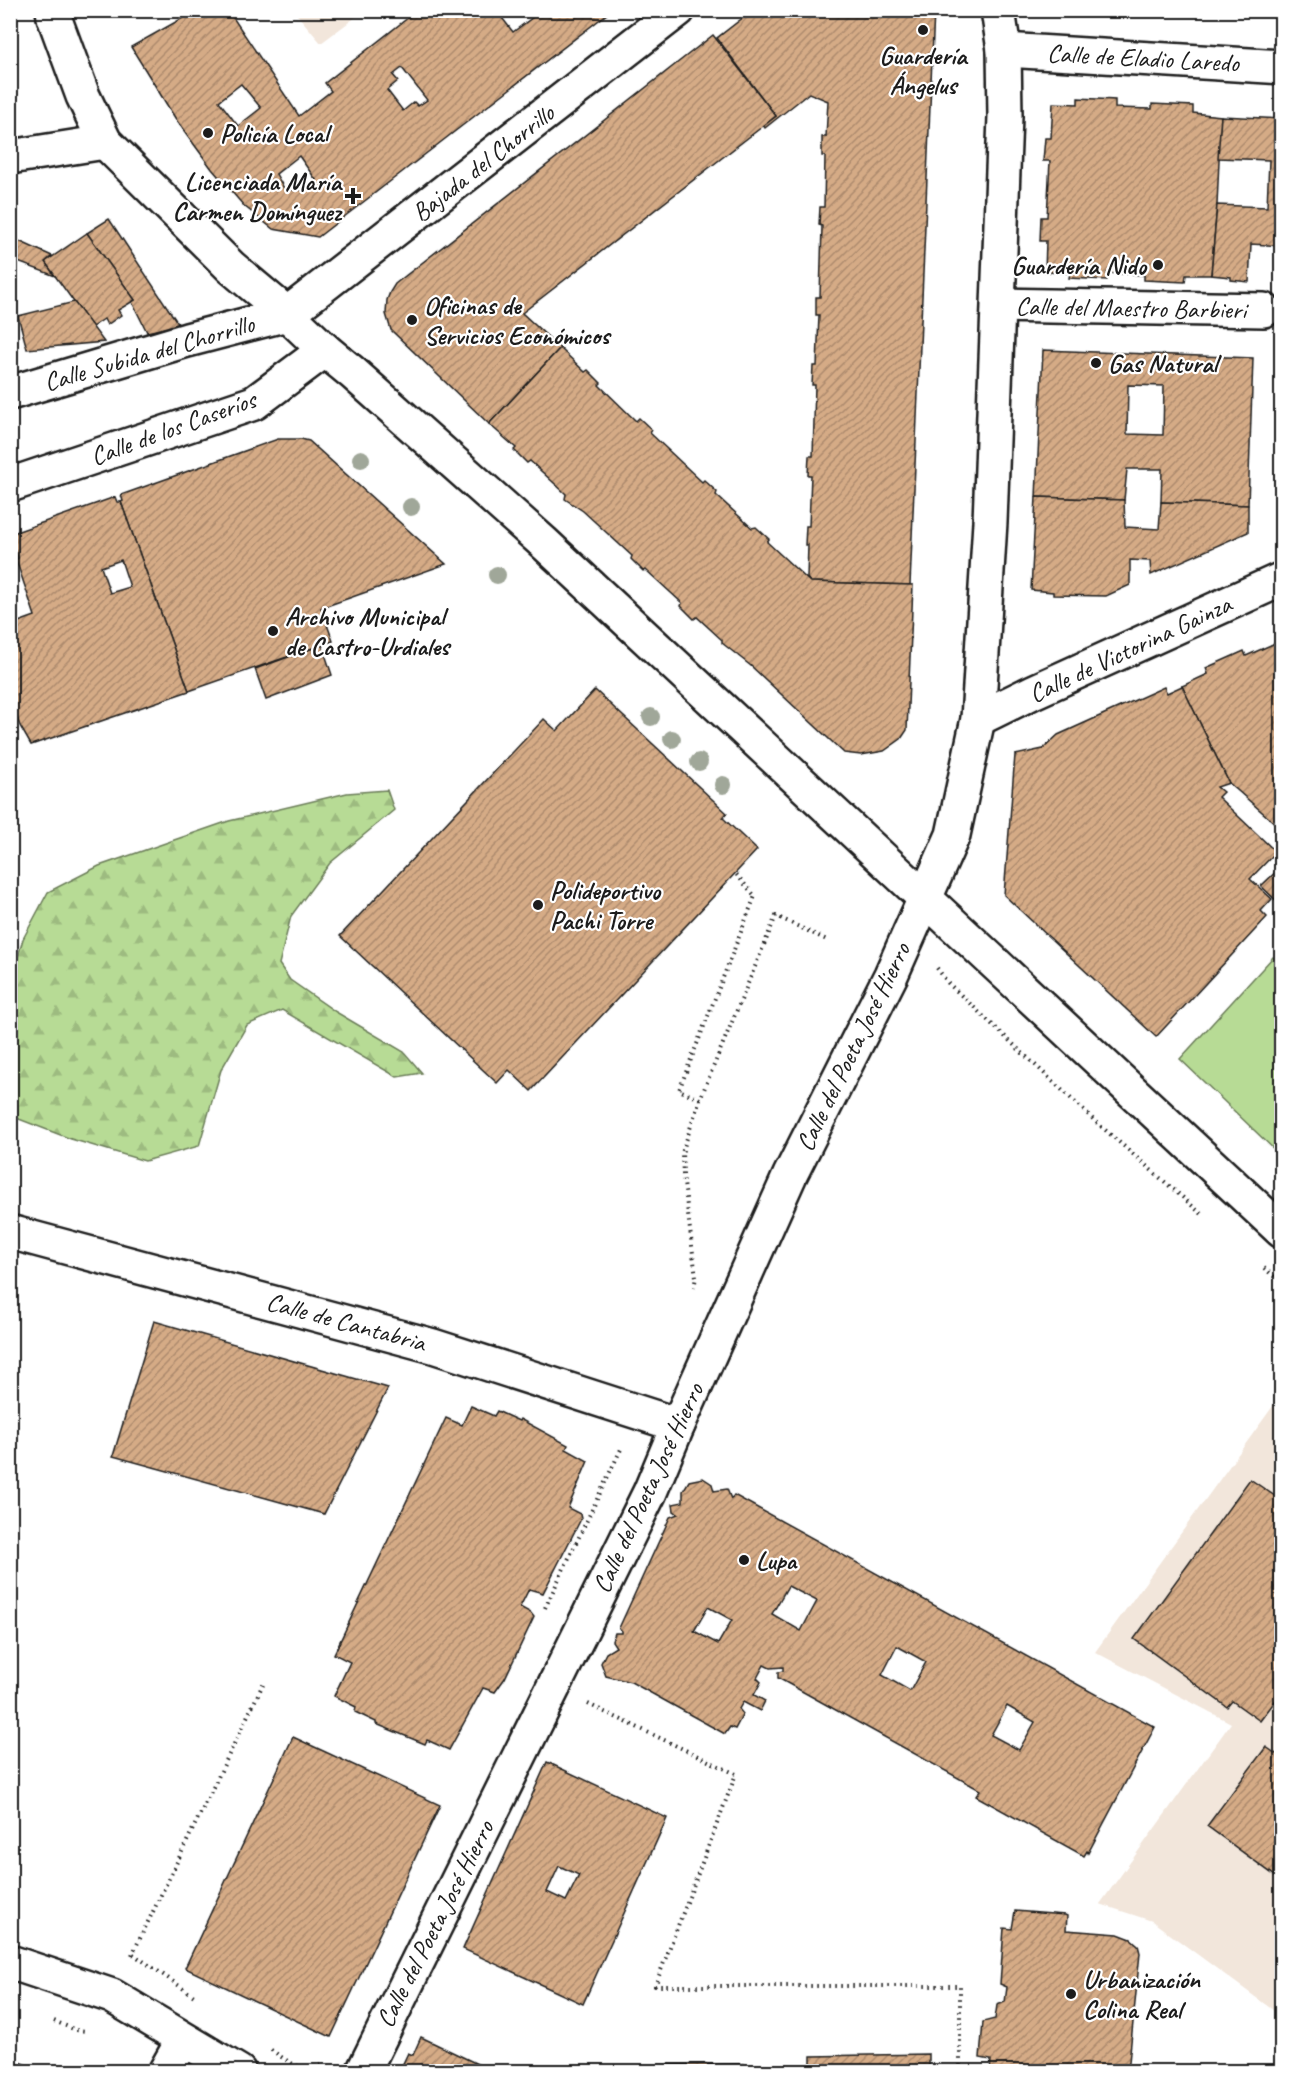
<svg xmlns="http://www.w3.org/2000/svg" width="1292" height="2082" font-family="Caveat,sans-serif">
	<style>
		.built { fill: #f2e6db }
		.forest { fill: url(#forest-firs); stroke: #6a7c58; stroke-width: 1.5 }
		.park { fill: #b7db95; stroke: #6a7c58; stroke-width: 1.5 }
		.building { fill: url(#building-hatch); stroke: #1c1c1c; stroke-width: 1.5; fill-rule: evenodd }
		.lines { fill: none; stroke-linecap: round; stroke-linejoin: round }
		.minor-casing { stroke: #1c1c1c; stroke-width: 38 }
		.path { stroke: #1c1c1c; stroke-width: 4; stroke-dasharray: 1.5 4.5; stroke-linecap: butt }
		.minor { stroke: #fff; stroke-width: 33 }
		.tree { fill: #a0a799 }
		.poi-dot { fill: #1c1c1c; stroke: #fff; stroke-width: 2 }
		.labels { text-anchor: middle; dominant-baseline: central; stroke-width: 4.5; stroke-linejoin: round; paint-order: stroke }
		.poi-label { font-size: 26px; font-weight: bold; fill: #1c1c1c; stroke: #fff; text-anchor: start }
		.street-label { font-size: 26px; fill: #1c1c1c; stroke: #fff }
	</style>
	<defs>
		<pattern id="forest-firs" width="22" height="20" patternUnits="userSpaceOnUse" patternTransform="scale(1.5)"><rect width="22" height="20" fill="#b7db95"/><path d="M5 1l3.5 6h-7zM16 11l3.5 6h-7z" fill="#9dbb80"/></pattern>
		<pattern id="building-hatch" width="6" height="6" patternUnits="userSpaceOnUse" patternTransform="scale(1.5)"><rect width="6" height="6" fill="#d5ab86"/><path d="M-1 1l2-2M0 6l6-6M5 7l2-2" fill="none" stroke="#ac8a6d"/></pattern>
	</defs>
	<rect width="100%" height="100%" fill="#fff"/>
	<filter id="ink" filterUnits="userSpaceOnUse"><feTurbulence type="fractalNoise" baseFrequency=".0167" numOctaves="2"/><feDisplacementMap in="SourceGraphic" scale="12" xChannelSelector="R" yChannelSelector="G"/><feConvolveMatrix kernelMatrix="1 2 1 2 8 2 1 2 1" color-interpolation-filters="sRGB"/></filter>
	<g filter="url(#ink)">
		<g class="built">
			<polygon points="294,11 364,11 321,43"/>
			<polygon points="1281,1395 1281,2016 1152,1921 1100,1904 1231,1723 1095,1652"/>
		</g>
		<polygon class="forest" points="387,790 394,810 330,863 291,916 279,964 290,980 336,1012 404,1052 422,1073 397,1077 282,1010 247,1025 221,1070 199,1146 145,1161 71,1139 11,1116 11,981 23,939 48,892 99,866 229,821 347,793"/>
		<polygon class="park" points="1273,957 1282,965 1281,1156 1180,1059"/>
		<g class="building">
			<path d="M 197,10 L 228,10 L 299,116 L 331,91 L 325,83 L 418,10 L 496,10 L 513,32 L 533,17 L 528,10 L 612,10 L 318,237 L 273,229 L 244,206 L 212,169 L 177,121 L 131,47 ZM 402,68 L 427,100 L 418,106 L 414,102 L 403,111 L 387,90 L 398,81 L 393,75 ZM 241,84 L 261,108 L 238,126 L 219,101 ZM 299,156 L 316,180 L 305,190 L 285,190 L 276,174 Z"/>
			<polygon points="753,10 934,10 910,585 810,582 807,578 808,545 805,545 806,526 809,526 811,475 808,475 809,456 813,456 815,385 812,385 813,366 817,366 819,315 816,315 816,297 820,297 822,226 819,225 820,207 824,207 825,156 822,156 822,137 826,137 828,101 809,93 765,128 763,125 776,116 717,38"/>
			<polygon points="713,35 776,116 522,313 560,348 489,424 391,330 386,314 387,300 390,292 395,284"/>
			<polygon points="1078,98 1115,100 1115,108 1152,109 1152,104 1193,106 1193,113 1221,116 1217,205 1211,275 1186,275 1185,282 1144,280 1144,275 1107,273 1107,280 1069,278 1070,273 1045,272 1046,241 1040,241 1041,217 1047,217 1050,161 1043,161 1045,138 1051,138 1053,103 1078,104"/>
			<polygon points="1221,116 1282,119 1282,246 1251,244 1249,282 1231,280 1231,277 1211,275 1217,205 1267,207 1269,160 1218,158"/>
			<polygon points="109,219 179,325 147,332 132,302 135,300 87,233"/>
			<polygon points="87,233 135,300 118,310 121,315 107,325 104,319 92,327 45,262"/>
			<polygon points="10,237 52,256 45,262 55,276 10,259"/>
			<polygon points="74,302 104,342 27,349 18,316"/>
			<polygon points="560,348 585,372 588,370 601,383 599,385 636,421 639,418 652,430 650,433 702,482 704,480 717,492 716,495 752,528 756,527 769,539 767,542 810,582 913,585 907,730 901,739 884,751 861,755 844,753 751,666 722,643 722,640 697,617 694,619 681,606 682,603 646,570 643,571 631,559 632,556 583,511 565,499 566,494 530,461 527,463 514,450 516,448 489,424"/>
			<path d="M 1043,350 L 1253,358 L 1248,505 L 1161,502 L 1162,469 L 1127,469 L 1124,500 L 1036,497 ZM 1128,385 L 1164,386 L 1163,435 L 1127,434 Z"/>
			<polygon points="278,439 301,439 309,441 446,564 321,608 333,641 189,691 121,502 123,501 121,495"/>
			<path d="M 115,497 L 117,502 L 121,502 L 189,691 L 31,745 L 20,726 L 10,699 L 10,625 L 35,616 L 16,560 L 18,558 L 11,540 L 15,539 L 13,533 ZM 121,560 L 130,587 L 110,593 L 101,567 Z"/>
			<polygon points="1036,497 1124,500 1125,527 1159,529 1161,502 1248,505 1248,532 1151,575 1150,561 1130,560 1130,585 1106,596 1053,595 1053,592 1031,590"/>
			<polygon points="1282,640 1282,825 1277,825 1229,783 1182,686 1208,674 1206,668 1244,651 1246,656"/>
			<polygon points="322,645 332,675 266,700 255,669"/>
			<polygon points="1182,686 1229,783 1217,787 1223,792 1218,797 1276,852 1250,879 1272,899 1261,911 1267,917 1156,1037 1004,895 1015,755 1043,749 1058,735 1164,687 1167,693"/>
			<polygon points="595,690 727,813 723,818 757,850 531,1091 509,1070 497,1083 340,936 544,719 557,731"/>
			<polygon points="1282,866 1282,906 1261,886"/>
			<polygon points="154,1321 388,1388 324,1514 113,1456"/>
			<polygon points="471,1406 494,1416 497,1411 519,1421 520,1419 568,1445 566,1449 588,1461 568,1508 580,1514 581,1519 543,1593 529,1589 520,1607 531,1613 534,1617 505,1678 495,1692 483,1688 449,1750 427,1740 425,1744 376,1724 376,1722 355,1712 356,1707 334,1696 350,1662 334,1654 446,1418 462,1425"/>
			<path d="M 703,1478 L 712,1484 L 714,1491 L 727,1489 L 731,1499 L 734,1495 L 1155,1727 L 1088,1853 L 1087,1851 L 1084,1856 L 976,1796 L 980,1790 L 778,1678 L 778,1672 L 783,1671 L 783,1667 L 770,1668 L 764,1665 L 757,1678 L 761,1682 L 754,1695 L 765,1701 L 760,1711 L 743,1702 L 739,1709 L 743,1714 L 735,1729 L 730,1727 L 725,1734 L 631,1682 L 606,1676 L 601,1663 L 606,1653 L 616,1647 L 612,1641 L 615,1633 L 622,1633 L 622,1631 L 619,1628 L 670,1517 L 678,1514 L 674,1511 L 673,1504 L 683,1502 L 683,1491 L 689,1481 ZM 788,1586 L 817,1601 L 801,1631 L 772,1614 ZM 708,1607 L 732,1620 L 718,1644 L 694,1631 ZM 897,1646 L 926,1662 L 910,1691 L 882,1675 ZM 1007,1706 L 1035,1722 L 1019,1750 L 991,1735 Z"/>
			<polygon points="1250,1479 1282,1501 1282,1692 1260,1721 1232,1701 1227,1707 1134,1639"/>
			<polygon points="293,1737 440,1805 331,2037 185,1968"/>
			<polygon points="1266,1747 1282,1758 1282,1881 1207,1826"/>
			<path d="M 547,1762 L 667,1818 L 583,2004 L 463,1949 ZM 559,1866 L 579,1875 L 566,1901 L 547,1892 Z"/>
			<polygon points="1015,1911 1065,1915 1067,1916 1066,1930 1118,1934 1131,1939 1138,1945 1140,1953 1128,2072 990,2072 991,2060 980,2058 983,2022 995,2019 997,2005 1005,2002 1007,1987 1000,1984 1004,1928 1012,1929"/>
			<polygon points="421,2037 494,2072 399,2072 408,2053 413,2055"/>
			<polygon points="929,2054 929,2072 811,2072 811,2056"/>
			<polygon points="10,2058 43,2072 10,2072"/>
			<polygon points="744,2064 744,2072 659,2072 659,2065"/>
		</g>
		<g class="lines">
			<g class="minor-casing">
				<g id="minor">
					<polyline points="53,10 54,17 83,96 105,142 231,267 287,314 325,350 353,373 543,542 1282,1231"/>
					<polyline points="1004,50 1282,67"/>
					<polyline points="10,157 105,142"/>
					<polyline points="999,305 1264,310"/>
					<polyline points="10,393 187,340 287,314 678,10"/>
					<polyline points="10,485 254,403 325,350"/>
					<polyline points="978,719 1033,692 1282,579"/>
					<polyline points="10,1232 433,1346 678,1425"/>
					<polyline points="10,1962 112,1996 239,2072"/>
					<polyline points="165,2072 183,2040"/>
					<polyline points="363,2072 650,1492 678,1425 790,1175 891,975 953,835 978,719 990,522 1005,116 1004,50 998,10"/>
				</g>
			</g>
			<g class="path">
				<polyline points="937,968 948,983 1096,1122 1204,1216"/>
				<polyline points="700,1099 679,1090 755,896 735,873"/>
				<polyline points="1264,1268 1282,1283"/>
				<polyline points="694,1288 696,1277 683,1175 682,1153 700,1099 776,916 829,941"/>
				<polyline points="545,1608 622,1447"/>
				<polyline points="588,1704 736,1774 655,1986 960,1986 960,2072"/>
				<polyline points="133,1954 194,1996"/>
				<polyline points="132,1955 265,1680"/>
				<polyline points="54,2021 76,2030 87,2031"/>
				<path d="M 271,2050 C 288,2061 303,2075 323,2064"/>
				<polyline points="88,2072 92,2072"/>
			</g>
			<use href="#minor" class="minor"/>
		</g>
		<g class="tree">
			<circle cx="361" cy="459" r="9"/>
			<circle cx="411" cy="507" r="9"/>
			<circle cx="497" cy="575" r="9"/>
			<circle cx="651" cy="717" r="9"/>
			<circle cx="672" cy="739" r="9"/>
			<circle cx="699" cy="762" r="9"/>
			<circle cx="723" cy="785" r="9"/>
		</g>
	</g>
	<g class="poi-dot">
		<circle cx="923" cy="30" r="6"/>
		<circle cx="208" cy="133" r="6"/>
		<path d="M350 187h6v6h6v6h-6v6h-6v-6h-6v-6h6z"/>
		<circle cx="1158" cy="265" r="6"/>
		<circle cx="412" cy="320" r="6"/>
		<circle cx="1096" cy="363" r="6"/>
		<circle cx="273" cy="631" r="6"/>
		<circle cx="538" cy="905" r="6"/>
		<circle cx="744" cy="1560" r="6"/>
		<circle cx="1071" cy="1994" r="6"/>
	</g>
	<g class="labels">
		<g class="poi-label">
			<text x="923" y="55" text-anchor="middle">Guardería<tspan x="923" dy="30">Ángelus</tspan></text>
			<text x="220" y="133">Policía Local</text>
			<text x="341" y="181" text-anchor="end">Licenciada María<tspan x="341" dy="30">Carmen Domínguez</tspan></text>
			<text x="1146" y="265" text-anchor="end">Guardería Nido</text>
			<text x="424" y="305">Oficinas de<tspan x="424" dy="30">Servicios Económicos</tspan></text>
			<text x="1108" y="363">Gas Natural</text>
			<text x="285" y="616">Archivo Municipal<tspan x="285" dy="30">de Castro-Urdiales</tspan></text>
			<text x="550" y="890">Polideportivo<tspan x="550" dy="30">Pachi Torre</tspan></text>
			<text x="756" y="1560">Lupa</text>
			<text x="1083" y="1979">Urbanización<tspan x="1083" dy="30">Colina Real</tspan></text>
		</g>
		<g class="street-label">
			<text transform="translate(1143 58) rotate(3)">Calle de Eladio Laredo</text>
			<text transform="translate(483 163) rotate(-38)">Bajada del Chorrillo</text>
			<text transform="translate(1131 308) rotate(1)">Calle del Maestro Barbieri</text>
			<text transform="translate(149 353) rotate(-16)">Calle Subida del Chorrillo</text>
			<text transform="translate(173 428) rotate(-20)">Calle de los Caseríos</text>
			<text transform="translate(1130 649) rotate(-25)">Calle de Victorina Gainza</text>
			<text transform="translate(853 1047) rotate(-64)">Calle del Poeta José Hierro</text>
			<text transform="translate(346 1322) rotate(15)">Calle de Cantabria</text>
			<text transform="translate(648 1488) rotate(-65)">Calle del Poeta José Hierro</text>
			<text transform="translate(435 1924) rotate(-63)">Calle del Poeta José Hierro</text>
		</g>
	</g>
	<rect width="1292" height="2082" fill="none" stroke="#fff" stroke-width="36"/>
	<rect x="18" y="18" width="1256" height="2046" fill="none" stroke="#1c1c1c" stroke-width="2" filter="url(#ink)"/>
</svg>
